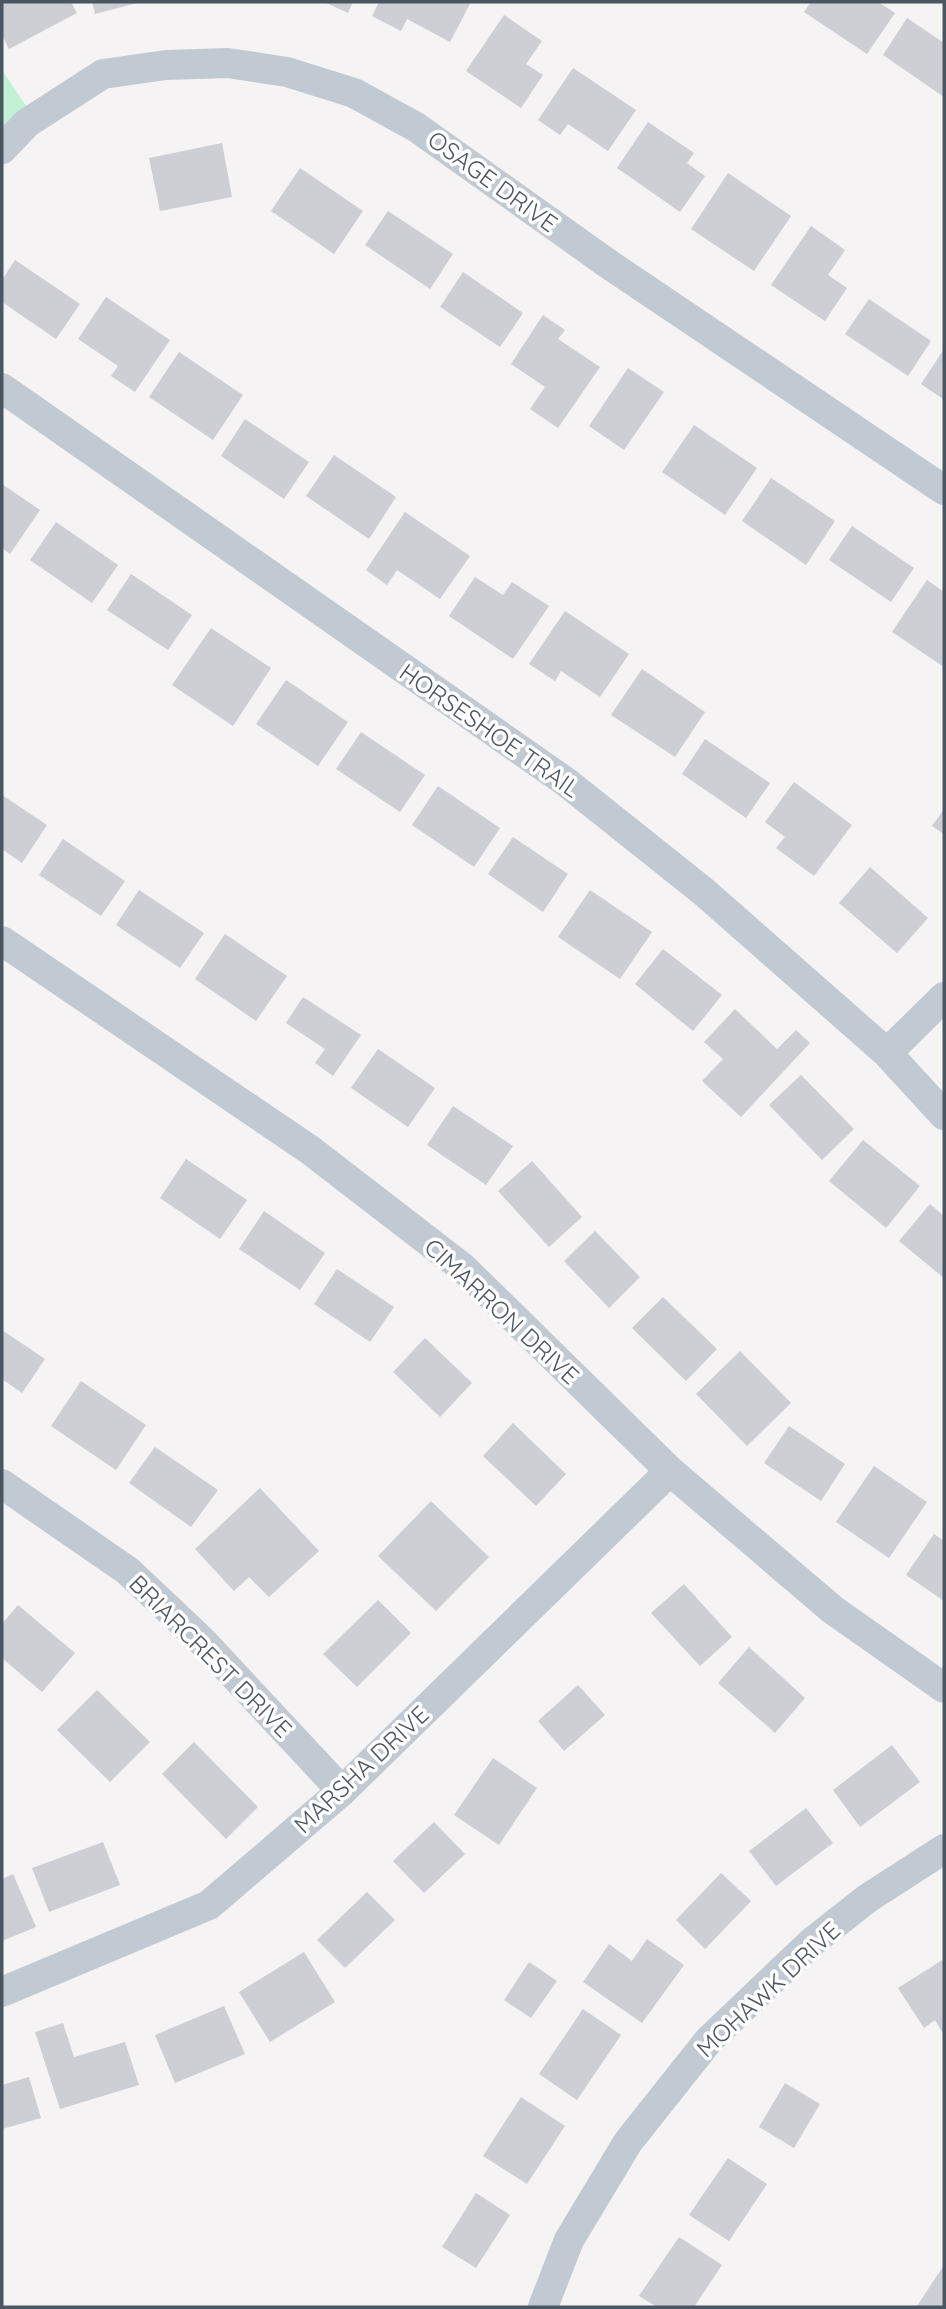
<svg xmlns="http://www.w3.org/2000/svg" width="946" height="2309" font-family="Quicksand,sans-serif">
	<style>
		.green { fill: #c3f1d5 }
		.building { fill: #cdcfd5 }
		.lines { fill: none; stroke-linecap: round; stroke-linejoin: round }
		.minor { stroke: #c1cad2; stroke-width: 30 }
		.labels { text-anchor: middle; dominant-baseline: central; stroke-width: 7; stroke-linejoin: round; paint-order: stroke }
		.street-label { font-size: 24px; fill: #4a5661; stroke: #fff }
	</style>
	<rect width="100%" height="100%" fill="#f5f3f3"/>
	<polygon class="green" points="2,70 26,106 2,128"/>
	<g class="building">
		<polygon points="2,2 71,2 77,13 9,49 2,35"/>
		<polygon points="92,2 137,2 137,3 95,14"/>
		<polygon points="324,2 353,2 348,13"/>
		<polygon points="379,2 471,2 450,42 407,19 401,31 372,16"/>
		<polygon points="811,2 878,2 895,13 867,54 804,12"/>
		<polygon points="504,15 542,41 526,64 543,75 521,108 466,71"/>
		<polygon points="907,18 944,43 944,97 883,55"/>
		<polygon points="573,68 636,110 608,151 568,124 560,135 538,120"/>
		<polygon points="648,122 694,153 687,163 705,176 680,212 617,168"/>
		<polygon points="222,143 232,197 160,211 149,158"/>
		<polygon points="300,168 363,211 334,254 271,211"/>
		<polygon points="728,173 791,216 754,271 691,229"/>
		<polygon points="388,211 453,254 430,289 365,245"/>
		<polygon points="811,226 845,250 828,275 847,288 825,321 771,285"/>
		<polygon points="15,260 80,304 56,339 2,302 2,280"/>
		<polygon points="463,272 523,313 500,347 440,307"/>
		<polygon points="106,297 170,340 135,392 111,376 118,366 78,339"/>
		<polygon points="869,299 931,341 908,376 845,334"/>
		<polygon points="543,315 565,330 558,339 600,367 558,428 530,409 545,387 511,364"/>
		<polygon points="944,349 944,397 943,399 921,384"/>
		<polygon points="179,352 243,395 213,440 149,397"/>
		<polygon points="628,368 664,392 624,450 589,426"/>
		<polygon points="245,419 309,462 284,499 221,456"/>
		<polygon points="694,425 757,468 725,515 662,472"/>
		<polygon points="334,455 396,497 369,539 306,496"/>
		<polygon points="771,478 835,521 806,565 742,521"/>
		<polygon points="2,484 40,510 10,554 2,548"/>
		<polygon points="405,512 470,556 440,599 397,570 387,585 366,570"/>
		<polygon points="56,522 118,565 92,603 30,560"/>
		<polygon points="852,526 914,568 891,602 829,560"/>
		<polygon points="131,574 192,615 168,650 107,610"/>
		<polygon points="475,577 503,595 512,582 549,606 513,659 449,616"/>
		<polygon points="927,580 944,592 944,667 892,632"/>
		<polygon points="565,611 629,654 600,697 561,671 555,681 529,664"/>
		<polygon points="211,628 271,668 233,726 172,685"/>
		<polygon points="642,669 705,712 675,757 611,715"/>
		<polygon points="286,680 348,722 318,766 256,724"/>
		<polygon points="361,732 425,775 400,812 336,769"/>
		<polygon points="705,739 770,783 746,818 682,774"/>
		<polygon points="794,782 852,825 814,876 776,848 785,837 765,822"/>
		<polygon points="438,786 500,828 474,867 412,825"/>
		<polygon points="2,795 47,825 22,863 2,849"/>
		<polygon points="944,809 944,834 932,826"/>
		<polygon points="513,837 568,874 543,912 488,874"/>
		<polygon points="63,839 125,881 101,916 39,875"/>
		<polygon points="870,867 928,918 897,953 839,903"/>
		<polygon points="139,890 204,933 180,968 116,925"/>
		<polygon points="590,890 652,932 620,979 558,937"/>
		<polygon points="225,934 287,976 256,1021 195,979"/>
		<polygon points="663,949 722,995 693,1031 635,984"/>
		<polygon points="303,997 361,1035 333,1076 315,1063 325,1049 286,1023"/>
		<polygon points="735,1009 777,1049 796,1030 810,1043 741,1117 702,1081 723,1059 704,1042"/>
		<polygon points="378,1049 435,1088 408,1127 351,1088"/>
		<polygon points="801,1075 854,1129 822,1160 769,1105"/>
		<polygon points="453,1106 513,1146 486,1185 427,1145"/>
		<polygon points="863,1140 920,1186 886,1228 829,1181"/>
		<polygon points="186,1159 247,1200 220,1239 160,1198"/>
		<polygon points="532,1161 582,1217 549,1247 498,1191"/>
		<polygon points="930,1204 944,1216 944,1278 899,1241"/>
		<polygon points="264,1211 325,1253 300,1290 239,1249"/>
		<polygon points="595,1231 640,1277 609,1308 564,1261"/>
		<polygon points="337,1269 394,1307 370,1342 314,1304"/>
		<polygon points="663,1297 717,1349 686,1381 632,1328"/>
		<polygon points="2,1330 45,1359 22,1393 2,1379"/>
		<polygon points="425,1338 472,1383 440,1417 393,1372"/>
		<polygon points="740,1351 791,1403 747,1446 696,1394"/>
		<polygon points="81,1381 146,1425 116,1470 51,1426"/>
		<polygon points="513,1423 566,1474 536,1506 483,1456"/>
		<polygon points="789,1426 845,1464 821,1501 764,1463"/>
		<polygon points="155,1447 218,1490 191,1527 129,1483"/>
		<polygon points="874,1466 927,1502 889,1558 836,1522"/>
		<polygon points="260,1488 319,1551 269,1597 249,1577 234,1591 195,1549"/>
		<polygon points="431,1501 489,1557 436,1611 378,1556"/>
		<polygon points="934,1534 944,1541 944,1601 906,1575"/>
		<polygon points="684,1584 732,1637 700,1666 651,1613"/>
		<polygon points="378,1600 411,1633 357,1687 323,1654"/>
		<polygon points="18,1605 75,1653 42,1692 2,1658 2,1624"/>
		<polygon points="749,1647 805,1698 775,1733 718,1683"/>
		<polygon points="578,1685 605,1715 564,1751 538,1721"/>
		<polygon points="97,1690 150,1742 110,1782 57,1730"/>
		<polygon points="194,1742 258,1807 226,1839 162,1774"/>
		<polygon points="892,1745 920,1782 860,1827 833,1790"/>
		<polygon points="493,1758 537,1788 499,1845 454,1815"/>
		<polygon points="806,1808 833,1843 776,1886 749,1851"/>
		<polygon points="434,1822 465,1854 424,1893 393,1861"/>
		<polygon points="103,1842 120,1885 49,1912 32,1868"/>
		<polygon points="721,1873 751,1901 705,1949 676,1920"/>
		<polygon points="13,1874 36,1927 2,1941 2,1879"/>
		<polygon points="367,1892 395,1920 345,1968 317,1940"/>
		<polygon points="647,1939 684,1965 642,2023 583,1982 609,1944 632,1961"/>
		<polygon points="304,1952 335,2002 270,2042 239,1992"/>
		<polygon points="944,1959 944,2035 935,2020 924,2028 898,1988"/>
		<polygon points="529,1962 557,1981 531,2018 504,2000"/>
		<polygon points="224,2006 245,2054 175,2083 155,2035"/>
		<polygon points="583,2009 621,2035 577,2100 539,2074"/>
		<polygon points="63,2023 74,2057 125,2042 139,2085 60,2109 35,2032"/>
		<polygon points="29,2077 41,2118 2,2129 2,2085"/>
		<polygon points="785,2083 820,2104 794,2148 759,2127"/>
		<polygon points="521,2097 565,2126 527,2184 483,2156"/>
		<polygon points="728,2158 767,2184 729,2241 689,2215"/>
		<polygon points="476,2193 510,2215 476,2268 442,2247"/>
		<polygon points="679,2237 722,2265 694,2307 657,2307 639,2296"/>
		<polygon points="944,2265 944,2307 919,2307 917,2306"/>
	</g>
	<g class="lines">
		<g class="minor">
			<polyline points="2,149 27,123 103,74 166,65 228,63 287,72 354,93 416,127 607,263 944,490"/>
			<polyline points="2,388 566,782 704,892 887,1053 944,1115"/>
			<polyline points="2,941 310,1150 463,1268 670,1471 833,1610 944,1688"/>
			<polyline points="887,1053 944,997"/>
			<polyline points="2,1484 128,1571 203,1642 342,1791"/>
			<polyline points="2,1992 209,1905 342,1791 670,1471"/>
			<polyline points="543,2307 569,2240 628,2142 709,2040 812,1942 868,1898 944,1849"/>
		</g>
	</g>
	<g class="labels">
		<g class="street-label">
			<text transform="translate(493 181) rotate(36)">OSAGE DRIVE</text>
			<text transform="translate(490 730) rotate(35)">HORSESHOE TRAIL</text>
			<text transform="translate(502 1311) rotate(43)">CIMARRON DRIVE</text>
			<text transform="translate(211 1656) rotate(45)">BRIARCREST DRIVE</text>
			<text transform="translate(361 1769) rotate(-43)">MARSHA DRIVE</text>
			<text transform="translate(768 1989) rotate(-43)">MOHAWK DRIVE</text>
		</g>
	</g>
	<rect width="946" height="2309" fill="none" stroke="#4a5661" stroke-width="7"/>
</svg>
